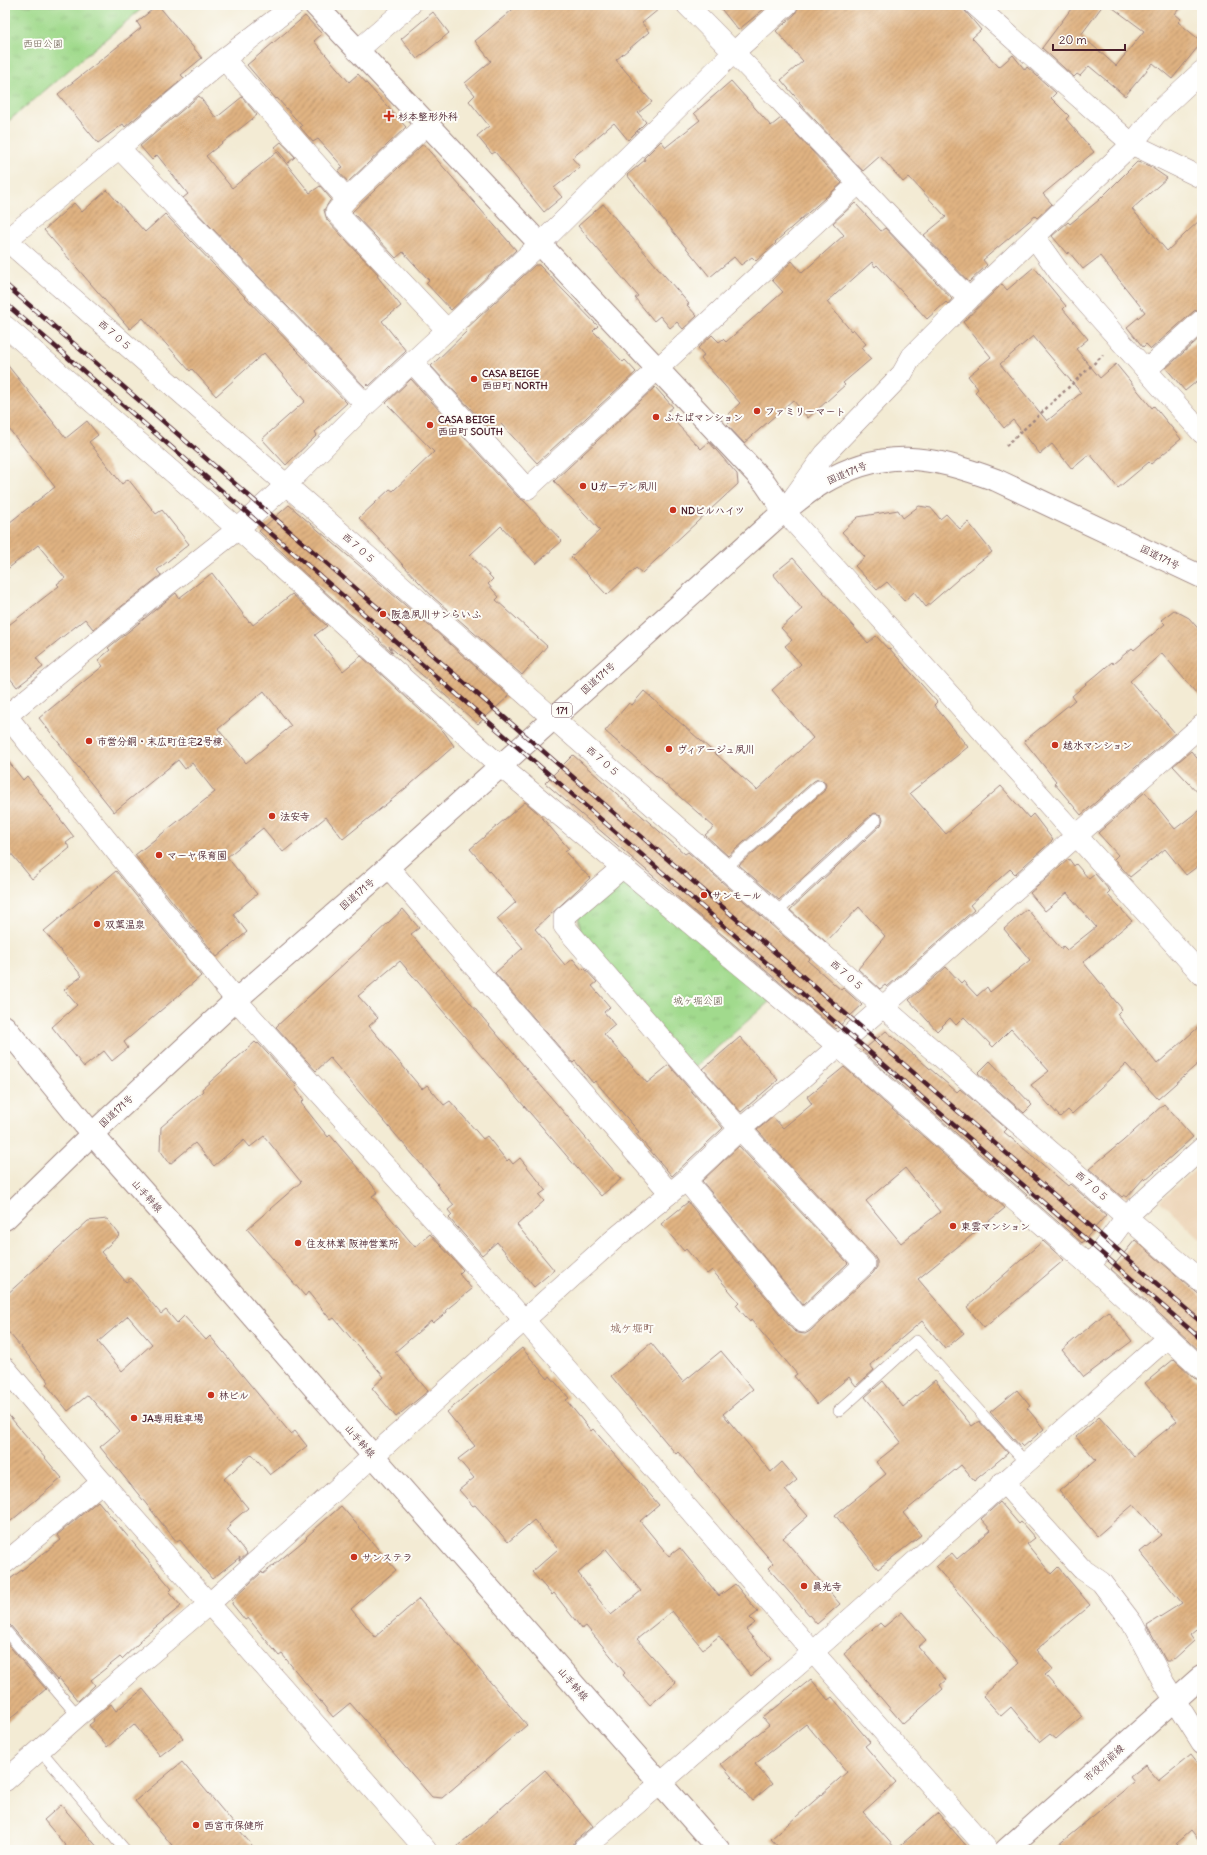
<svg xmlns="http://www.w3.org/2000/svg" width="1207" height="1855" font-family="Delius,'Klee One',sans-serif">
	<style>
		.built { fill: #eed7bb }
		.park { fill: url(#park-tufts); stroke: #767c5c }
		.building { fill: url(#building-hatch); fill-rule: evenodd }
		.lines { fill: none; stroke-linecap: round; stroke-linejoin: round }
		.lane-casing { stroke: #9e8580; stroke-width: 12 }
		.street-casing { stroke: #9e8580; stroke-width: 22 }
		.secondary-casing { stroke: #9e8580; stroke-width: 24 }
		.highway-casing { stroke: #9e8580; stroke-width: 24 }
		.path { stroke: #9e8580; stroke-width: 2.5; stroke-dasharray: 3 3; stroke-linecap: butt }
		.lane { stroke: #fff; stroke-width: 11 }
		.street { stroke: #fff; stroke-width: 21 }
		.secondary { stroke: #fff; stroke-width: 22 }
		.highway { stroke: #fff; stroke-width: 22 }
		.rail-casing { stroke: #4a1f2b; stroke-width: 4.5 }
		.rail { stroke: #fdfcf7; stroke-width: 3; stroke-dasharray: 9; stroke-linecap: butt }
		.poi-dot { fill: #c8321e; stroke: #fdfcf7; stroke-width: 1.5 }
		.labels { text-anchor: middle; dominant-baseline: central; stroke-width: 4; stroke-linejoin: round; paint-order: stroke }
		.shield { fill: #fdfcf7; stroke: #806168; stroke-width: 1 }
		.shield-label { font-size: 9px; font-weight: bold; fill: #4a1f2b }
		.park-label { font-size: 10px; fill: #645748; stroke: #fdfcf7 }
		.poi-label { font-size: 10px; font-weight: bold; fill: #4a1f2b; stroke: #fdfcf7; text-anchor: start }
		.street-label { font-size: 10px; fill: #4a1f2b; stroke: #fdfcf7 }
		.neighbourhood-label { font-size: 11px; fill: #7e5349; stroke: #fdfcf7 }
	</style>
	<defs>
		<pattern id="park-tufts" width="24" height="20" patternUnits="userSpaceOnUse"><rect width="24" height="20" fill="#a1da8d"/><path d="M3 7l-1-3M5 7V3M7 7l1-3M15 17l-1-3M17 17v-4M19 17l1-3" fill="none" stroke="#8cbb7a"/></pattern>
		<pattern id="building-hatch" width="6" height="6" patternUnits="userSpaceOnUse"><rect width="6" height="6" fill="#e0b382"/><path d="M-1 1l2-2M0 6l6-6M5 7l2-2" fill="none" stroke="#b8916b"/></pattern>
	</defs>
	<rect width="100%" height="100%" fill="#fdfcf7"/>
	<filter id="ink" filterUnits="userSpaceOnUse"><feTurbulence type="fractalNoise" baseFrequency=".025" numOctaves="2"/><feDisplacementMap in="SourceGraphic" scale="8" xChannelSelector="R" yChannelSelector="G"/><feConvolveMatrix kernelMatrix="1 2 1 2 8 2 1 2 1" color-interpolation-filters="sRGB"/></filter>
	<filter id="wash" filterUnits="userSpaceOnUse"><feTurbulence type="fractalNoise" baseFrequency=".012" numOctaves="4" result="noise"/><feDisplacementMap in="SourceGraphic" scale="16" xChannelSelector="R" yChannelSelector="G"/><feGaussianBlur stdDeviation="0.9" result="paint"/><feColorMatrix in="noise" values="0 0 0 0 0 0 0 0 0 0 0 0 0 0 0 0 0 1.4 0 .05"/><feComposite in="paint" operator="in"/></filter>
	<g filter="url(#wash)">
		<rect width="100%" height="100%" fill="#f3ebd4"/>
		<polygon class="built" points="1202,1164 1202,1241 1160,1201"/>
		<g class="park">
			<polygon points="5,5 146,5 5,124"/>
			<polygon points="636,883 770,1001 694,1068 582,939 578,917 617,884"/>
		</g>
		<g id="blocks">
			<g class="building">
				<polygon points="158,5 202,58 181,75 184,78 125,127 123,124 98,143 58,94 141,28 137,22"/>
				<polygon points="518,5 664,5 642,23 649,32 616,60 652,102 638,113 646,122 628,140 614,123 572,158 580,167 554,188 562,197 544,212 495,152 492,154 477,136 489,126 469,101 475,95 465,83 491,61 475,41"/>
				<polygon points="718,5 769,5 738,30"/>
				<polygon points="799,5 960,5 981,30 972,38 999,67 1013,55 1025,70 1027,67 1056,93 1051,98 1069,116 1066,119 1094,152 1043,194 1052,204 1037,218 1035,216 983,260 987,265 969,282 924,235 946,217 909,177 903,182 880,156 863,171 799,103 800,102 781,80 803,61 776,31 795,14"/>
				<polygon points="1074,5 1103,5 1081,35 1116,66 1144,31 1109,5 1182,5 1175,14 1181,19 1178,22 1202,42 1172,79 1153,63 1125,96 1089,66 1080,76 1077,74 1074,77 1042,48"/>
				<polygon points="433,12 449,33 417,59 401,39"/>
				<polygon points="305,16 322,34 314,41 349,82 358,74 406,127 348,182 338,171 343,167 318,139 313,142 300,127 302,126 277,98 276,99 247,65"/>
				<polygon points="731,81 771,126 781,118 842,183 775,242 776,243 756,261 752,257 741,265 734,257 710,277 627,175 645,160 644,158 661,141 666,147 700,120 694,113"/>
				<polygon points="199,96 216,118 242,97 257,115 206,156 232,188 277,152 310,193 320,186 331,199 324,210 327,220 378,274 377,276 401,306 382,321 406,351 369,386 368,384 365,387 183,198 188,194 157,155 152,160 140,146"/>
				<polygon points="281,142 295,157 288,163 275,147"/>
				<polygon points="422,145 424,145 516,250 451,310 426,283 429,280 403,252 396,258 352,212"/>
				<polygon points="1137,162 1148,165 1167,178 1132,209 1167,251 1202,218 1202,308 1194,311 1151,349 1146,344 1143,347 1127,327 1145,312 1100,256 1083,269 1069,252 1067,254 1052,236 1068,222 1070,224 1099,200"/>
				<polygon points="107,190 145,232 165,214 347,403 315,432 317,435 286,465 262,439 305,401 264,353 216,396 192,369 190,371 143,318 130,329 44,230 74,203 82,212"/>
				<polygon points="855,203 881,231 885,228 952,299 948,304 946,302 927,319 877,265 875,267 872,262 827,302 851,331 853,329 866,344 861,348 871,359 843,383 845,385 808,418 793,400 744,443 727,425 733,419 728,414 740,403 701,359 704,355 698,348 712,335 719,342 723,339 726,342 783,292 772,280 792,261 802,273 844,235 833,223"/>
				<polygon points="603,204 689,304 687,305 697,316 683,329 677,322 670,328 660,316 654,321 635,298 638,296 578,226"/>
				<polygon points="535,265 539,265 598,326 593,331 623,362 625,360 636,372 537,463 501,424 492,432 431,366 467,331 465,330"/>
				<path d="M 1034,267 L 1066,306 L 1063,309 L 1088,339 L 1076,349 L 1100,378 L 1116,364 L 1152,408 L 1154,406 L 1181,439 L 1151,464 L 1149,462 L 1118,488 L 1090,454 L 1072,469 L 1052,444 L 1040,454 L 1013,420 L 1004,428 L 975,392 L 978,389 L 968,376 L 991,357 L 963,322 L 1002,284 L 1007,290 ZM 1033,336 L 1081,393 L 1047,421 L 1000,364 Z"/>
				<polygon points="1202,336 1202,377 1185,391 1166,368"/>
				<polygon points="5,362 66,438 87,421 98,435 89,442 122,484 128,479 156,514 162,510 189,544 157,570 161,575 93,629 85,619 36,658 43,667 17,687 5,672 5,628 59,586 57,584 65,578 38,545 5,571 5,526 55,487 5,424"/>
				<polygon points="411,379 518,497 524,501 562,541 536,564 501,526 470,555 493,579 488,584 499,597 496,600 547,646 522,675 433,597 359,518 390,489 393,491 434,452 386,403"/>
				<polygon points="655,387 673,407 667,412 676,423 701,449 709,442 737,474 738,484 642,573 636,568 607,595 571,557 600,530 554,481"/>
				<polygon points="289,505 434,630 509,696 478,724 389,646 393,653 379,640 380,639 346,611 259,531"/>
				<polygon points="919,506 931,508 940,519 946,514 960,529 968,522 992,552 964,574 926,607 914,592 904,601 887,582 877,590 855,566 865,557 842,532 858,517 898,510 903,518"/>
				<polygon points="793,558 868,643 876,636 888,649 889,648 937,702 934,705 968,747 910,793 946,834 1001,786 1029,818 1033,814 1053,840 1015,874 1010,869 970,905 974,910 887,987 885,985 880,989 858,969 885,936 859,907 826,942 790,910 881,825 883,819 881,815 875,813 871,815 779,900 739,865 824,791 826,785 824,781 818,779 814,781 728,856 705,835 714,827 605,731 629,703 632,705 644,691 757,790 813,738 772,690 801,664 785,646 792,640 781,628 802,609 773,574"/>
				<path d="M 212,573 L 249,622 L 250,621 L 253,625 L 292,594 L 327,626 L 315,635 L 343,671 L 361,656 L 444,732 L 454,746 L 411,784 L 343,839 L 326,817 L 283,852 L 263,828 L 227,857 L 257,894 L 233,914 L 247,932 L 217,957 L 135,855 L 215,792 L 192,763 L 185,769 L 178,760 L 114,812 L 39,718 L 103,666 L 98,660 L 110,650 L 108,648 L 176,593 L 179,598 ZM 264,691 L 291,726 L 246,763 L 218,729 Z"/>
				<polygon points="1174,610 1189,618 1202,633 1202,700 1162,653 1130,681 1175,733 1081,815 1054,783 1056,781 1024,741 1075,700 1072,696 1112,662 1113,664 1132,648 1134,650 1165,624 1161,620"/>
				<polygon points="1191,751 1202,764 1202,797 1173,766"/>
				<polygon points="573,755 685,854 688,852 810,959 808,961 841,990 843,988 862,1005 836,1029 695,912 545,783"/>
				<polygon points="5,757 23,780 27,776 74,837 66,843 70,848 32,879 5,846"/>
				<polygon points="1145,792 1175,829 1202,808 1202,863 1186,875 1165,849 1130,877 1114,859 1118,855 1098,833"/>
				<polygon points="525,802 538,813 569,849 565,852 590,878 535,929 565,965 573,959 582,970 584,968 597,982 592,986 610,1007 604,1012 615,1025 604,1034 647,1083 669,1065 723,1128 672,1176 636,1134 639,1132 595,1081 593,1083 575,1061 573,1063 495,973 523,948 497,919 516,902 470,849"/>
				<polygon points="1069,859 1074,866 1076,864 1089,879 1095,874 1110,891 1107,894 1132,921 1083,962 1122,1009 1117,1014 1157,1064 1202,1024 1202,1060 1158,1099 1126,1064 1072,1114 1068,1110 1060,1117 1031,1085 1049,1071 1011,1029 993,1047 964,1017 956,1025 950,1018 937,1031 909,1000 946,967 961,983 963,981 977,996 987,987 990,992 1030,960 1004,929 1027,909 1061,949 1063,946 1067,950 1096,927 1067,893 1045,911 1030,893"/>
				<polygon points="116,871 201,976 124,1042 128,1048 112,1061 104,1051 84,1067 52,1027 77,1005 64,990 82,976 44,931"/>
				<polygon points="403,909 419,928 411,934 621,1179 601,1196 400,961 358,996 378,1018 369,1026 422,1089 427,1085 444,1105 450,1101 483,1139 487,1136 507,1161 509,1159 513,1164 520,1158 546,1190 539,1195 544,1201 517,1225 554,1270 534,1287 497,1242 482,1255 449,1218 452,1215 448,1210 454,1205 437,1185 438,1184 330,1058 316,1071 276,1027"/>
				<polygon points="886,1031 957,1092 960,1089 1007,1129 1004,1132 1068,1186 1070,1184 1106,1215 1082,1243 862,1051"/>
				<polygon points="740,1037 778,1080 741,1112 703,1069"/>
				<polygon points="255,1042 257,1044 258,1043 297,1086 295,1088 304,1100 301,1103 328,1137 330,1135 378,1192 372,1196 415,1247 430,1234 463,1270 459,1274 472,1289 446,1310 447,1312 433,1323 431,1321 395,1352 428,1391 396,1417 372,1388 384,1377 334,1318 331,1320 308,1292 305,1296 247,1229 301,1182 264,1136 250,1147 244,1140 214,1166 195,1143 170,1164 160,1150 161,1127 203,1091 202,1089"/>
				<polygon points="990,1061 1032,1105 1024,1113 978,1073"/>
				<path d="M 844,1067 L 1005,1208 L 918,1279 L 964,1333 L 945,1349 L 922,1321 L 870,1365 L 874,1370 L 856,1386 L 849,1377 L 817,1404 L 794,1376 L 797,1374 L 751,1320 L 750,1322 L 736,1305 L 739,1302 L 712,1270 L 707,1274 L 686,1249 L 684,1251 L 661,1224 L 688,1202 L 793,1330 L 798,1333 L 805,1334 L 810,1331 L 873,1273 L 877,1267 L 877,1261 L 874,1256 L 757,1130 L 773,1117 L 783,1128 L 812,1104 L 807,1097 ZM 905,1168 L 940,1212 L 901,1243 L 866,1201 Z"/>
				<polygon points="1164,1104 1193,1137 1145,1180 1144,1178 1127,1197 1124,1195 1122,1197 1089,1169 1123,1141"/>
				<polygon points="739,1146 848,1263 803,1305 702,1181"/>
				<path d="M 107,1219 L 120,1235 L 101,1252 L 126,1282 L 131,1278 L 161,1314 L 166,1310 L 177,1323 L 184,1316 L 206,1340 L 210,1336 L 291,1434 L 295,1431 L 307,1446 L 270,1475 L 252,1454 L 224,1479 L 248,1508 L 229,1524 L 231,1526 L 227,1529 L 247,1554 L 239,1561 L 240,1557 L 212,1579 L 180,1540 L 177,1542 L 100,1447 L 119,1431 L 88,1395 L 68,1411 L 46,1384 L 49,1382 L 35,1364 L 5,1328 L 5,1296 L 88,1221 ZM 128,1316 L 152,1344 L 122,1371 L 98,1342 Z"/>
				<polygon points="1135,1240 1202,1297 1202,1353 1111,1269"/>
				<polygon points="1043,1241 1064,1260 984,1328 967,1307"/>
				<polygon points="1108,1311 1132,1341 1084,1377 1062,1350"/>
				<polygon points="651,1343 683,1382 721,1351 753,1389 723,1414 771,1472 782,1462 797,1480 785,1490 808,1516 783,1538 840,1604 817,1624 768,1568 773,1563 678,1452 676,1454 611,1376"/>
				<path d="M 522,1348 L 548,1379 L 550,1376 L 569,1398 L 566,1400 L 591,1431 L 593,1429 L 659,1505 L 640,1521 L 669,1556 L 680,1548 L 719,1596 L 735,1584 L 758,1612 L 750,1618 L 755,1623 L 746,1630 L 771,1659 L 751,1676 L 719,1636 L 703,1649 L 672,1611 L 637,1639 L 676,1683 L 650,1705 L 623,1675 L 625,1673 L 586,1626 L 582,1629 L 554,1593 L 552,1595 L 532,1572 L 558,1549 L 534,1520 L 508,1542 L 475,1505 L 473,1506 L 459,1490 L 474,1478 L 458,1459 L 475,1446 L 447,1412 ZM 606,1549 L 641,1591 L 611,1615 L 578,1573 Z"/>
				<polygon points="1174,1359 1194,1378 1202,1381 1202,1627 1201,1626 1190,1635 1194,1641 1172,1661 1166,1661 1147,1625 1182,1603 1140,1552 1161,1535 1134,1504 1097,1536 1059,1491 1096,1460 1076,1437 1099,1417 1134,1456 1177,1421 1145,1383"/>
				<polygon points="935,1380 972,1426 979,1421 1008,1453 974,1481 961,1465 903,1513 921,1535 878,1569 835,1515 886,1474 876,1462 901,1442 865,1397 883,1381 903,1407"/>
				<polygon points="1017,1390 1030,1406 1027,1408 1044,1429 1023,1447 1020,1444 1019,1445 990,1412"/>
				<polygon points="5,1411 62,1478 5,1526"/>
				<polygon points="98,1501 172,1589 169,1592 181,1606 139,1641 140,1642 122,1659 120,1657 91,1680 95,1685 78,1701 59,1678 57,1680 10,1625 5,1623 5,1583 61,1540 57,1535"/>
				<polygon points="1000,1502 1019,1524 1021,1522 1035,1538 1027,1544 1051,1574 1058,1567 1090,1605 1036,1650 1053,1669 1045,1675 1082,1716 1056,1739 1050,1734 1040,1742 1011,1707 1001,1716 983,1696 1019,1663 936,1567 952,1553 957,1559 991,1530 981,1519"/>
				<polygon points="341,1506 396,1570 351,1609 375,1637 419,1599 527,1725 442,1798 432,1797 350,1703 333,1717 282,1654 279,1656 248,1618 245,1620 232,1604 233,1599 262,1572 263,1574 307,1538 306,1537"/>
				<polygon points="902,1612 926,1640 918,1647 946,1680 940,1685 943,1689 903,1724 844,1654 880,1623 884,1627"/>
				<polygon points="5,1641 46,1689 5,1723"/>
				<polygon points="811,1679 828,1700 832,1697 870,1742 865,1746 896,1782 863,1812 896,1849 938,1813 970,1850 781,1850 771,1839 847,1772 806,1724 755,1764 772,1784 752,1801 721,1764 769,1725 763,1718"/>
				<polygon points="143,1689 183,1738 160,1756 134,1724 107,1747 89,1725 94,1721 93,1719 111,1704 116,1711"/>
				<polygon points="1191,1755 1202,1769 1202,1845 1191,1831 1169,1850 1052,1850 1134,1782 1130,1777 1145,1765 1159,1781"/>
				<polygon points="182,1762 256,1850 176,1850 135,1801"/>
				<polygon points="545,1770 593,1826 575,1841 571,1850 453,1850"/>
				<polygon points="61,1805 100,1850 69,1850 44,1820"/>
			</g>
		</g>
	</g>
	<g filter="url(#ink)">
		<use href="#blocks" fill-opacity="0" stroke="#9e8580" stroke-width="1"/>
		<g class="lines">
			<g class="lane-casing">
				<g id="lane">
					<polyline points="725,868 819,786"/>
					<polyline points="776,913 876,820"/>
					<polyline points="839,1411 916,1341 1026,1463"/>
					<polyline points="5,1630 78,1716"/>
					<polyline points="40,1750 125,1850"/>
				</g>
			</g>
			<g class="street-casing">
				<g id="street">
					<path d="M 687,5 C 783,101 874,201 969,299"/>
					<polyline points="975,5 1132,144 1202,178"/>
					<polyline points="357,51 410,5"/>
					<polyline points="224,59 347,199 426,125"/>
					<polyline points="1202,71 1156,114 1132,144 969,299 912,356 902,374 825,454 784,511 1202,975"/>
					<polyline points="119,148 366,405"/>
					<polyline points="347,199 336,212 447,330"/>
					<polyline points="1034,237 1059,272 1202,433"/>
					<polyline points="5,239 882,1006 1202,1282"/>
					<polyline points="5,241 119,148 224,59 294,5"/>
					<polyline points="5,326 238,529 500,766 838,1046 1090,1266 1202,1369"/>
					<polyline points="412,362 527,489 858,184"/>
					<polyline points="1146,370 1202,320"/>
					<polyline points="5,714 236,1000 525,1321 813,1652 988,1850"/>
					<polyline points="5,717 128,616 238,529 287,484 366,405 540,244 734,52 787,5"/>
					<polyline points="388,867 670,1193"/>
					<polyline points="623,867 564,917 564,926 740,1129 865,1264 802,1322 686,1180"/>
					<polyline points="1090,1266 1127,1216 1202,1148"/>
					<polyline points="5,1368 102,1482 426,1850"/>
					<polyline points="1003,1482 1082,1569 1101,1582 1132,1623 1164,1683 1202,1743"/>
					<polyline points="5,1563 102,1482"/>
					<polyline points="5,1781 78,1716 209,1604 613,1240 686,1180 740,1129 801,1079 1202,725"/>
					<polyline points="583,1850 813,1652 1167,1338"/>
				</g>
			</g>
			<g class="secondary-casing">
				<g id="secondary">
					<polyline points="315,5 765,483 784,511"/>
					<polyline points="5,1027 92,1134 186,1240 355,1435 719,1850"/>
					<polyline points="1006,1850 1202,1676"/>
				</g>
			</g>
			<g class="highway-casing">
				<path id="highway" d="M 5,1219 L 92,1134 L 236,1000 L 378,876 L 784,511 C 796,502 808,492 821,484 C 883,446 931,456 996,480 L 1202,577"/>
			</g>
			<polyline class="path" points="1006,446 1103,355"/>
			<use href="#lane" class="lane"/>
			<use href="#street" class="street"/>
			<use href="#secondary" class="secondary"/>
			<use href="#highway" class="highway"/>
			<g class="rail-casing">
				<g id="rail">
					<polyline points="5,284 1202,1323"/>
					<polyline points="5,303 1202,1340"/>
				</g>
			</g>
			<use href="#rail" class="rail"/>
		</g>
	</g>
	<g class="poi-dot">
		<path d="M387 110h4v4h4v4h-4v4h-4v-4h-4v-4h4z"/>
		<circle cx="474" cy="379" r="4"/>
		<circle cx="757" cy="411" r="4"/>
		<circle cx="656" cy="417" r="4"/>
		<circle cx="430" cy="425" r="4"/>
		<circle cx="583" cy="486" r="4"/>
		<circle cx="673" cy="510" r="4"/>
		<circle cx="383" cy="614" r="4"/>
		<circle cx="89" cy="741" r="4"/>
		<circle cx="1055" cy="745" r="4"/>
		<circle cx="669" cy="749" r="4"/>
		<circle cx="272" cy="816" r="4"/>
		<circle cx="159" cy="855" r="4"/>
		<circle cx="704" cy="895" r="4"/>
		<circle cx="97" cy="924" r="4"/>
		<circle cx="953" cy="1226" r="4"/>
		<circle cx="298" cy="1243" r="4"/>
		<circle cx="211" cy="1395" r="4"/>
		<circle cx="134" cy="1418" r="4"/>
		<circle cx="354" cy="1557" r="4"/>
		<circle cx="804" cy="1586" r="4"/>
		<circle cx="196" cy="1825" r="4"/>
	</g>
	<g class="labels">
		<rect class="shield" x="552" y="703" width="20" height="14" rx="3"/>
		<g class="shield-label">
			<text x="562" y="710">171</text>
		</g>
		<g class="park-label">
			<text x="43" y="43">西田公園</text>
			<text x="698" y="1000">城ヶ堀公園</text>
		</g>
		<g class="poi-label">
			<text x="398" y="116">杉本整形外科</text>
			<text x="482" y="373">CASA BEIGE<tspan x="482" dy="12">西田町 NORTH</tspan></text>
			<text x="765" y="411">ファミリーマート</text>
			<text x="664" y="417">ふたばマンション</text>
			<text x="438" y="419">CASA BEIGE<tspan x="438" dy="12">西田町 SOUTH</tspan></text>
			<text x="591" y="486">Uガーデン夙川</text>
			<text x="681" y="510">NDビルハイツ</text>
			<text x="391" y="614">阪急夙川サンらいふ</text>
			<text x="97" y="741">市営分銅・末広町住宅2号棟</text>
			<text x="1063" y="745">越水マンション</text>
			<text x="677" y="749">ヴィアージュ夙川</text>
			<text x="280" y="816">法安寺</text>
			<text x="167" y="855">マーヤ保育園</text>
			<text x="712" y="895">サンモール</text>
			<text x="105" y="924">双葉温泉</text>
			<text x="961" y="1226">東雲マンション</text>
			<text x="306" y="1243">住友林業 阪神営業所</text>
			<text x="219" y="1395">林ビル</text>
			<text x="142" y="1418">JA専用駐車場</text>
			<text x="362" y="1557">サンステラ</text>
			<text x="812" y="1586">眞光寺</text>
			<text x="204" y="1825">西宮市保健所</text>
		</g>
		<g class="street-label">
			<text transform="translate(115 335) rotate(41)">西７０５</text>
			<text transform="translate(847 473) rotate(-23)">国道171号</text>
			<text transform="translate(359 548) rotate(41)">西７０５</text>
			<text transform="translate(1160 557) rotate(26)">国道171号</text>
			<text transform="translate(598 678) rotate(-42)">国道171号</text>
			<text transform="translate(603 761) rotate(41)">西７０５</text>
			<text transform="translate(357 894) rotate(-41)">国道171号</text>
			<text transform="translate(847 975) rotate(41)">西７０５</text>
			<text transform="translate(116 1111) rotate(-43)">国道171号</text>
			<text transform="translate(1092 1186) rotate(41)">西７０５</text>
			<text transform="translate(147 1196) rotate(48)">山手幹線</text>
			<text transform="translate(360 1441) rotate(49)">山手幹線</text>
			<text transform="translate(573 1684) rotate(49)">山手幹線</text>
			<text transform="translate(1104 1763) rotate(-42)">市役所前線</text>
		</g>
		<g class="neighbourhood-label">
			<text x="632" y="1328">城ケ堀町</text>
		</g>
	</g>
	<rect width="1207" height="1855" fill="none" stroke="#fdfcf7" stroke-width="20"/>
	<path d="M1053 44v6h72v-6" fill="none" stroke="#4a1f2b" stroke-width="2"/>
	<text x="1059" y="44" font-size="12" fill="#4a1f2b" stroke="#fdfcf7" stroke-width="3" paint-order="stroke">20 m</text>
</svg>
